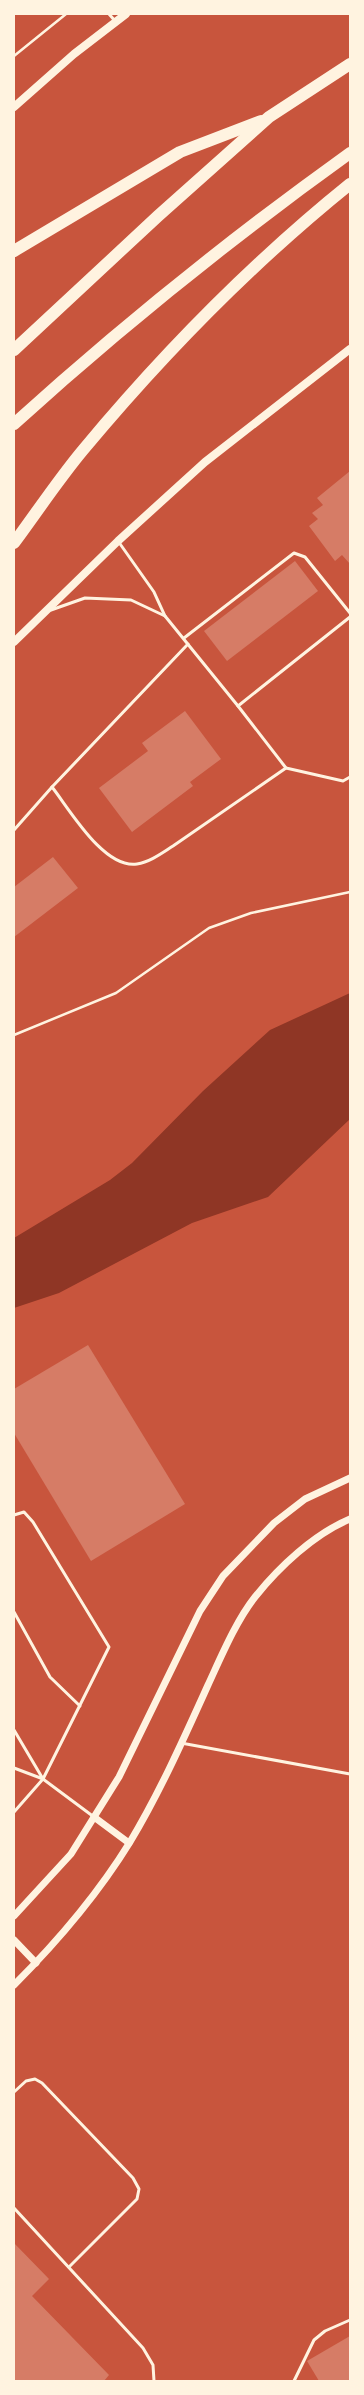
<svg xmlns="http://www.w3.org/2000/svg" width="364" height="2395" font-family="'Noto Sans',sans-serif">
	<style>
		.water { fill: #8f3625 }
		.building { fill: #d67c66 }
		.lines { fill: none; stroke-linecap: round; stroke-linejoin: round }
		.path { stroke: #fff3e0; stroke-width: 2.5 }
		.service { stroke: #fff3e0; stroke-width: 3 }
		.tertiary { stroke: #fff3e0; stroke-width: 7 }
		.secondary { stroke: #fff3e0; stroke-width: 8 }
		.motorway { stroke: #fff3e0; stroke-width: 12 }
	</style>
	<rect width="100%" height="100%" fill="#c8553d"/>
	<polygon class="water" points="350,993 350,1119 268,1197 192,1223 59,1293 14,1308 14,1238 110,1180 132,1163 203,1091 270,1030"/>
	<g class="building">
		<polygon points="350,471 350,564 342,555 335,561 309,526 318,519 312,513 323,505 317,498"/>
		<polygon points="295,561 318,591 227,661 204,631"/>
		<polygon points="185,711 221,759 190,782 193,786 132,832 99,788 148,751 142,743"/>
		<polygon points="53,857 78,888 14,937 14,887"/>
		<polygon points="88,1345 185,1504 91,1561 14,1433 14,1389"/>
		<polygon points="14,2243 49,2279 32,2296 109,2375 104,2381 14,2381"/>
		<polygon points="350,2336 350,2381 319,2381 307,2361"/>
	</g>
	<g class="lines">
		<g class="path">
			<polyline points="14,56 66,14"/>
			<polyline points="14,1035 116,993 209,928 251,913 350,892"/>
		</g>
		<g class="service">
			<polyline points="109,14 116,22"/>
			<polyline points="118,541 154,592 165,616 238,706"/>
			<polyline points="51,610 85,598 131,600 165,616"/>
			<polyline points="350,617 238,706 286,768 343,781 350,777"/>
			<polyline points="184,638 294,553 305,557 350,613"/>
			<path d="M 52,787 C 70,810 104,869 137,864 C 150,862 162,853 173,846 L 286,768"/>
			<polyline points="14,830 52,787 188,644"/>
			<polyline points="14,1515 24,1512 33,1522 109,1647 43,1779 14,1812"/>
			<polyline points="14,1612 50,1677 80,1706"/>
			<polyline points="14,1730 43,1779"/>
			<polyline points="181,1743 350,1774"/>
			<polyline points="14,1768 43,1779 94,1817"/>
			<polyline points="14,2092 26,2081 35,2079 42,2083 133,2178 139,2189 137,2199 69,2267"/>
			<polyline points="14,2208 143,2348 153,2365 154,2381"/>
			<polyline points="294,2381 314,2340 325,2331 350,2320"/>
		</g>
		<g class="tertiary">
			<polyline points="94,1817 129,1843"/>
			<polyline points="14,1916 71,1854 119,1777 200,1611 223,1576 274,1523 305,1499 350,1478"/>
			<polyline points="14,1940 36,1963"/>
			<path d="M 14,1985 C 57,1942 98,1894 130,1842 C 160,1792 184,1738 208,1685 C 221,1657 236,1621 255,1597 C 279,1567 314,1534 350,1519"/>
		</g>
		<g class="secondary">
			<polyline points="14,107 74,54 126,14"/>
			<polyline points="14,642 118,541 205,462 350,349"/>
		</g>
		<g class="motorway">
			<polyline points="14,251 180,152 261,121"/>
			<polyline points="14,350 158,216 269,117 350,64"/>
			<path d="M 14,424 C 121,327 233,237 350,153"/>
			<path d="M 14,543 C 37,512 58,480 83,450 C 163,354 252,263 350,184"/>
		</g>
	</g>
	<rect width="364" height="2395" fill="none" stroke="#fff3e0" stroke-width="30"/>
</svg>
